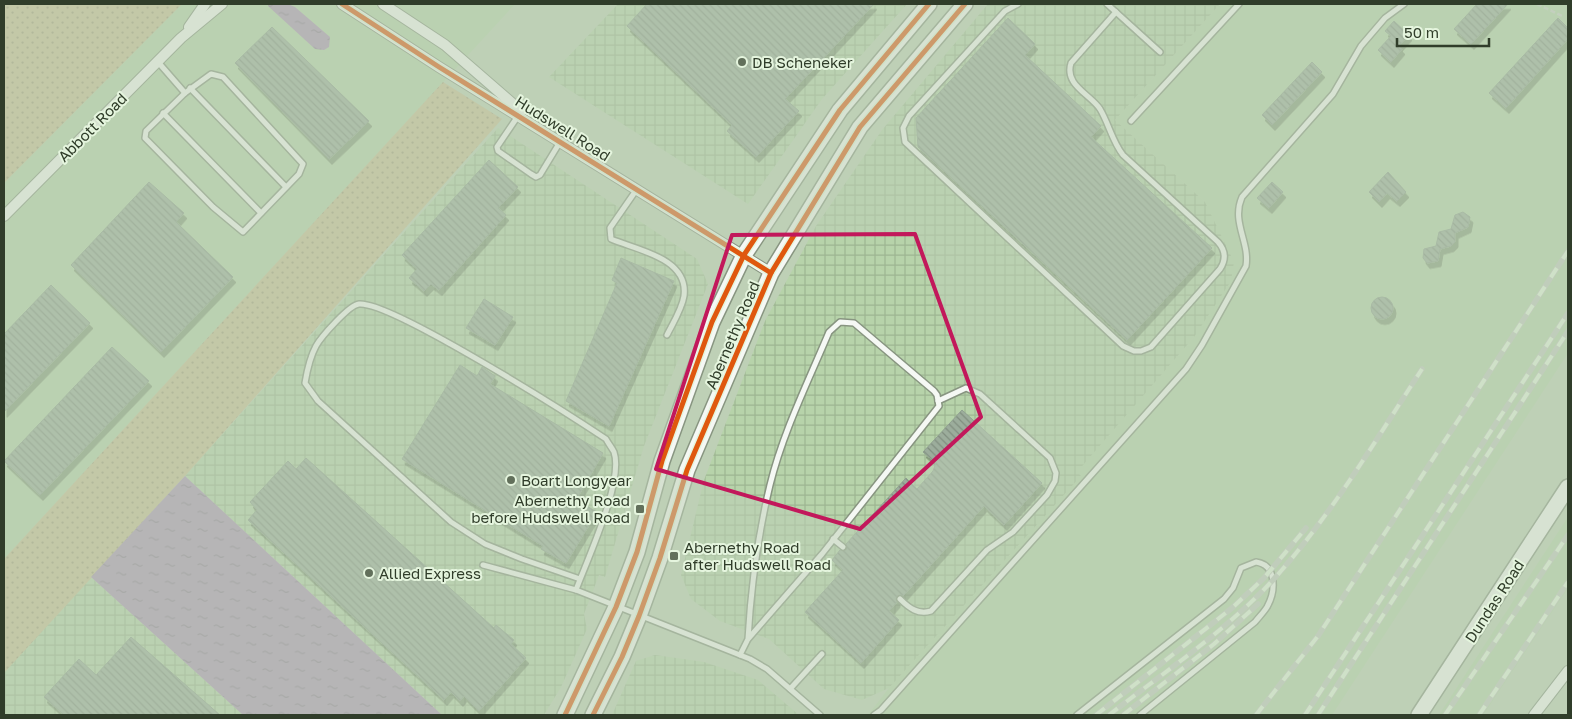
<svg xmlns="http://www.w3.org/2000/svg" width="1572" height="719" font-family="'Golos Text',sans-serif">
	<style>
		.built { fill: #b7d3aa }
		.industrial { fill: url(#industrial-grid) }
		.grass { fill: url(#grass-dots) }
		.water { fill: url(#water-ripples) }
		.building { fill: url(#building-back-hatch); stroke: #90a190; filter: url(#shadow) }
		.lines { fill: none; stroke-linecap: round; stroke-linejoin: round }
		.service-casing { stroke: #889581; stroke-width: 8 }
		.minor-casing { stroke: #889581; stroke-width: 12 }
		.secondary-casing { stroke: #889581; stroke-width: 18 }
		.path { stroke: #cbd0c8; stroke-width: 2.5; stroke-dasharray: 5 2.5; stroke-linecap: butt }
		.service { stroke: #f5f8f4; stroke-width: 5 }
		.minor { stroke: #f5f8f4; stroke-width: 10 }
		.secondary { stroke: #f5f8f4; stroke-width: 15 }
		.rail-casing { stroke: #c4c9c1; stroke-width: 5.5 }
		.rail { stroke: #e5f5de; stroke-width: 4; stroke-dasharray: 11; stroke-linecap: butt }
		.cycleway-casing { stroke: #e5f5de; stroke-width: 8 }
		.cycleway { stroke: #df580e; stroke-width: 5 }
		.marked { fill: none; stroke: #c2185b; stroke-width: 4; stroke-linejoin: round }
		.poi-dot { fill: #62705b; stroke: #e5f5de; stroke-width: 2 }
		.labels { text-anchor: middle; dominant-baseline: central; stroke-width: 4; stroke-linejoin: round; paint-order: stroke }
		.poi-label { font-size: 15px; fill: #303d2a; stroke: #e5f5de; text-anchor: start }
		.street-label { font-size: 15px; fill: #303d2a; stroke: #e5f5de }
	</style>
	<defs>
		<pattern id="industrial-grid" width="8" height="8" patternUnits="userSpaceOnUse" patternTransform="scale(1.25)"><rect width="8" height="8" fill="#b7d3aa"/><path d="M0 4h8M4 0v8" fill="none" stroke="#9eb692"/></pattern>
		<pattern id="grass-dots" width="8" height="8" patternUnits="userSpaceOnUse" patternTransform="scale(1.25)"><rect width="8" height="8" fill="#cabe96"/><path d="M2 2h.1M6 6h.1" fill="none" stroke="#a49c7b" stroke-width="1.8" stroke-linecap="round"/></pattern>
		<pattern id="water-ripples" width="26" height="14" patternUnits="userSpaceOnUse" patternTransform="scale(1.25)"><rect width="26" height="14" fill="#ae95b7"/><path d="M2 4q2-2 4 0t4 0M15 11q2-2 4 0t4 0" fill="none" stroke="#8e7b95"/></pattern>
		<pattern id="building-back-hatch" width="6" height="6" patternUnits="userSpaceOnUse" patternTransform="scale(1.25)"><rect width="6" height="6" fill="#9cad9c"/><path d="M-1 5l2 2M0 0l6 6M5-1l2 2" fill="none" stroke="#808e7f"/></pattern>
		<filter id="shadow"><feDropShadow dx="3" dy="5.5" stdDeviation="0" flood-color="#0004"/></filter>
	</defs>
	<rect width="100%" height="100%" fill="#bed0b6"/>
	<g class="built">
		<polygon points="182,4 515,4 4,559 4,183"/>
		<polygon points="1220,4 1568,4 1568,353 1332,715 868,715 889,688 1080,476 1076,472 1194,337 1205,202 1115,120"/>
		<polygon points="1568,517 1568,588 1483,715 1439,715"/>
	</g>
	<g class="industrial">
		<polygon points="618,4 907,4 822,99 748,204 549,77"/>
		<polygon points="988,4 1220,4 1115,120 1205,202 1234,262 1231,281 1194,337 1077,472 1081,476 889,688 862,700 824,689 769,639 720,621 691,599 681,575 704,480 765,321 816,226 882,130"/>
		<polygon points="498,128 697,259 708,284 644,446 605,577 599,575 584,614 587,629 561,687 544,715 442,715 185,476"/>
		<polygon points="91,577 243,715 4,715 4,672"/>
		<polygon points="655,655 704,662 758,680 799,715 612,715 636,661"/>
	</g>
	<g class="grass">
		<polygon points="4,4 182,4 4,183"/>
		<polygon points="443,82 502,119 185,476 4,673 4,559"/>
	</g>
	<g class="water">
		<polygon points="269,4 288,4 295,7 330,37 329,47 324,50 315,49 268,6"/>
		<polygon points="185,476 442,715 243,715 91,577"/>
	</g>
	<g class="building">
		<polygon points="647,4 874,4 785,99 799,111 756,157 727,131 732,125 627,26"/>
		<polygon points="1477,4 1508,4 1471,44 1454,29"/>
		<polygon points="1008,18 1035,44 1025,55 1101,126 1091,137 1212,248 1127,340 918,147 916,118"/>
		<polygon points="1558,18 1568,28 1568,39 1506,108 1489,93"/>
		<polygon points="1394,21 1409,35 1399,46 1402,49 1391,62 1378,50 1391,36 1385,31"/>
		<polygon points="272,27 369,121 329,159 235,63"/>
		<polygon points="1312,62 1322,72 1272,125 1262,115"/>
		<polygon points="489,160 518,187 498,208 506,215 439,290 431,284 424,291 409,278 417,269 402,255"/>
		<polygon points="1388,172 1406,192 1397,201 1387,193 1379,202 1369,192"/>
		<polygon points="149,182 184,213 176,222 233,277 161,352 71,265"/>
		<polygon points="1272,182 1283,192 1269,208 1257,198"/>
		<polygon points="1463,212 1470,217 1468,227 1455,233 1455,242 1451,246 1440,249 1438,261 1427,263 1423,258 1424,249 1436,246 1439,232 1451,229 1455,215"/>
		<polygon points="621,258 674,281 609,426 566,401 617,283 612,280"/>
		<polygon points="51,285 90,323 4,412 4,334"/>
		<circle cx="1382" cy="308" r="11"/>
		<polygon points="484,299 513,317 495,345 466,328"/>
		<polygon points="112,347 149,381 40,495 4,461"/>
		<polygon points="460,365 477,376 482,367 495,376 490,384 603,453 576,500 597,512 566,563 541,549 543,546 402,459"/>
		<polygon points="962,410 1042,483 1004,525 984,506 903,596 897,596 897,602 889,611 899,620 861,663 805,612 843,570 832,560 840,550 846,550 846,544 906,478 917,489 933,471 936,463 923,452"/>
		<polygon points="306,458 494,628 496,625 514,640 511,644 526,658 479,711 464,696 460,701 451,692 444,700 248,520 257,510 250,502 288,461 296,469"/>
		<polygon points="131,637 220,715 64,715 44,697 79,659 96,675"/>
	</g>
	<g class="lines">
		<g class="service-casing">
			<g id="service">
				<path d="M 1018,4 L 1005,11 L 909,116 L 903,128 L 905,142 L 1123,346 L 1134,351 L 1141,351 L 1151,347 L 1220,269 C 1226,260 1226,251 1218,242 L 1123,155 C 1112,141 1109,124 1100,109 C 1090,94 1064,85 1071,63 L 1116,12"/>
				<polyline points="1107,4 1160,52"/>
				<polyline points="158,62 185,93"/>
				<polygon points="211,74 223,77 303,164 299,174 243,232 213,207 145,138 146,131 185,93"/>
				<polyline points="190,88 286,187"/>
				<polyline points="163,113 261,213"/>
				<polyline points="518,116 497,147 498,151 531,174 536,177 540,175 560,142"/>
				<polyline points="1131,121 1239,4"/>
				<path d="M 637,189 L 610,228 L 611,239 C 637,250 689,258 684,296 C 682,309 673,323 667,335"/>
				<polyline points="833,539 843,547"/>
				<polyline points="483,565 576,590 750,659 767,669 820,715"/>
				<path d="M 576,590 C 587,560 624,481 614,452 C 612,448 608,443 606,439 C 570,415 391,301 359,304 C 349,305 321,337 316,346 C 310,357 307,371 305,383 L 318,401 L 451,522 L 485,544 L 522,559 L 580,579"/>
				<path d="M 900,599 C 909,608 918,615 931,611 L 987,550 L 1013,532 L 1047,495 L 1055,481 L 1056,473 L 1050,458 L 980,394 L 966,388 L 938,401"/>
				<path d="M 740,655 L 748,639 L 822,554 L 939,406 L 937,395 L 934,391 L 854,323 L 840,322 L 829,332 C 808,382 783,432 770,485 C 758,535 751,587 748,639"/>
				<polyline points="790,689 822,654"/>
				<path d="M 874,715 L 881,710 L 1186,369 L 1202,345 L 1246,266 C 1250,242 1231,222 1242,197 L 1333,94 L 1361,46 L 1385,18 L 1404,4"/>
				<path d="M 1077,715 L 1224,599 L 1233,588 L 1241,568 L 1256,562 C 1277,565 1276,591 1267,607 C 1264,612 1259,617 1255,622 L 1140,715"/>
			</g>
		</g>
		<g class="minor-casing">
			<g id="minor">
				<polyline points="342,4 439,67 771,273"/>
				<polyline points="383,4 445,45 521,111"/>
				<polyline points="189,27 205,4"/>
				<polyline points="4,216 181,38 222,4"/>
				<polyline points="1534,715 1568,671"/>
			</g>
		</g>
		<g class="secondary-casing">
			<g id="secondary">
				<polyline points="565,715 616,607 637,552 662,461 712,322 744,255 840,110 929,4"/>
				<polyline points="593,715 622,657 639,616 660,558 687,470 771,273 860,127 965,4"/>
				<polyline points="1419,715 1568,487"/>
			</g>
		</g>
		<polyline class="path" points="1537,4 1562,16"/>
		<use href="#service" class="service"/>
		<use href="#minor" class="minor"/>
		<use href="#secondary" class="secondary"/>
		<g class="rail-casing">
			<g id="rail">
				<polyline points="1096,715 1232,608 1264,578 1306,528"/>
				<path d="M 1109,715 C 1163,673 1226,631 1273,580 C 1331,516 1375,441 1422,369"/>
				<polyline points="1123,715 1214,644 1258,604"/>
				<polyline points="1256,715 1318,636 1568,251"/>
				<polyline points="1305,715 1568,313"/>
				<polyline points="1318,715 1568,331"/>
				<polyline points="1445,715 1568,535"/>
				<polyline points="1479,715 1568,582"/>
			</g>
		</g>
		<use href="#rail" class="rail"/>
		<g class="cycleway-casing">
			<g id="cycleway">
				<polyline points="342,4 439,67 771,273"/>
				<polyline points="565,715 616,607 637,552 662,461 712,322 744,255 840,110 929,4"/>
				<polyline points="593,715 622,657 639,616 660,558 687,470 771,273 860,127 965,4"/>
			</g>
		</g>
		<use href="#cycleway" class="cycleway"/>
	</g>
	<path d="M0 0H1572V719H0ZM 915,234 L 981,417 L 860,529 L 656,469 L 732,235 Z" fill="#bed0b6" fill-opacity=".55" fill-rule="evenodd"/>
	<path class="marked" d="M 915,234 L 981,417 L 860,529 L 656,469 L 732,235 Z"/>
	<g class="poi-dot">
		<circle cx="742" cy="62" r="5"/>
		<circle cx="511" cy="480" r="5"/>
		<rect x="635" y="504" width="10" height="10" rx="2.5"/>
		<rect x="669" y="551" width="10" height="10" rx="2.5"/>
		<circle cx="369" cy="573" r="5"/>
	</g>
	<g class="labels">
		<g class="poi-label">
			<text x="752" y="62">DB Scheneker</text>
			<text x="521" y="480">Boart Longyear</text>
			<text x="630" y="500" text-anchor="end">Abernethy Road<tspan x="630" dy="17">before Hudswell Road</tspan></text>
			<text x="684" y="547">Abernethy Road<tspan x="684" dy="17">after Hudswell Road</tspan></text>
			<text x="379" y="573">Allied Express</text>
		</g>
		<g class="street-label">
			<text transform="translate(92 127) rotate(-45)">Abbott Road</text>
			<text transform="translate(563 128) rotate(32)">Hudswell Road</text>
			<text transform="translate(732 335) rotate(-67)">Abernethy Road</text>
			<text transform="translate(1494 601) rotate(-57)">Dundas Road</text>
		</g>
	</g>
	<rect width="1572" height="719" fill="none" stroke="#303d2a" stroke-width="10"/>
	<path d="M1397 38v8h92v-8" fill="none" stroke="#303d2a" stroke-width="2.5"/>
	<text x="1404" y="38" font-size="15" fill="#303d2a" stroke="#e5f5de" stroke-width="4" paint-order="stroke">50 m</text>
</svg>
